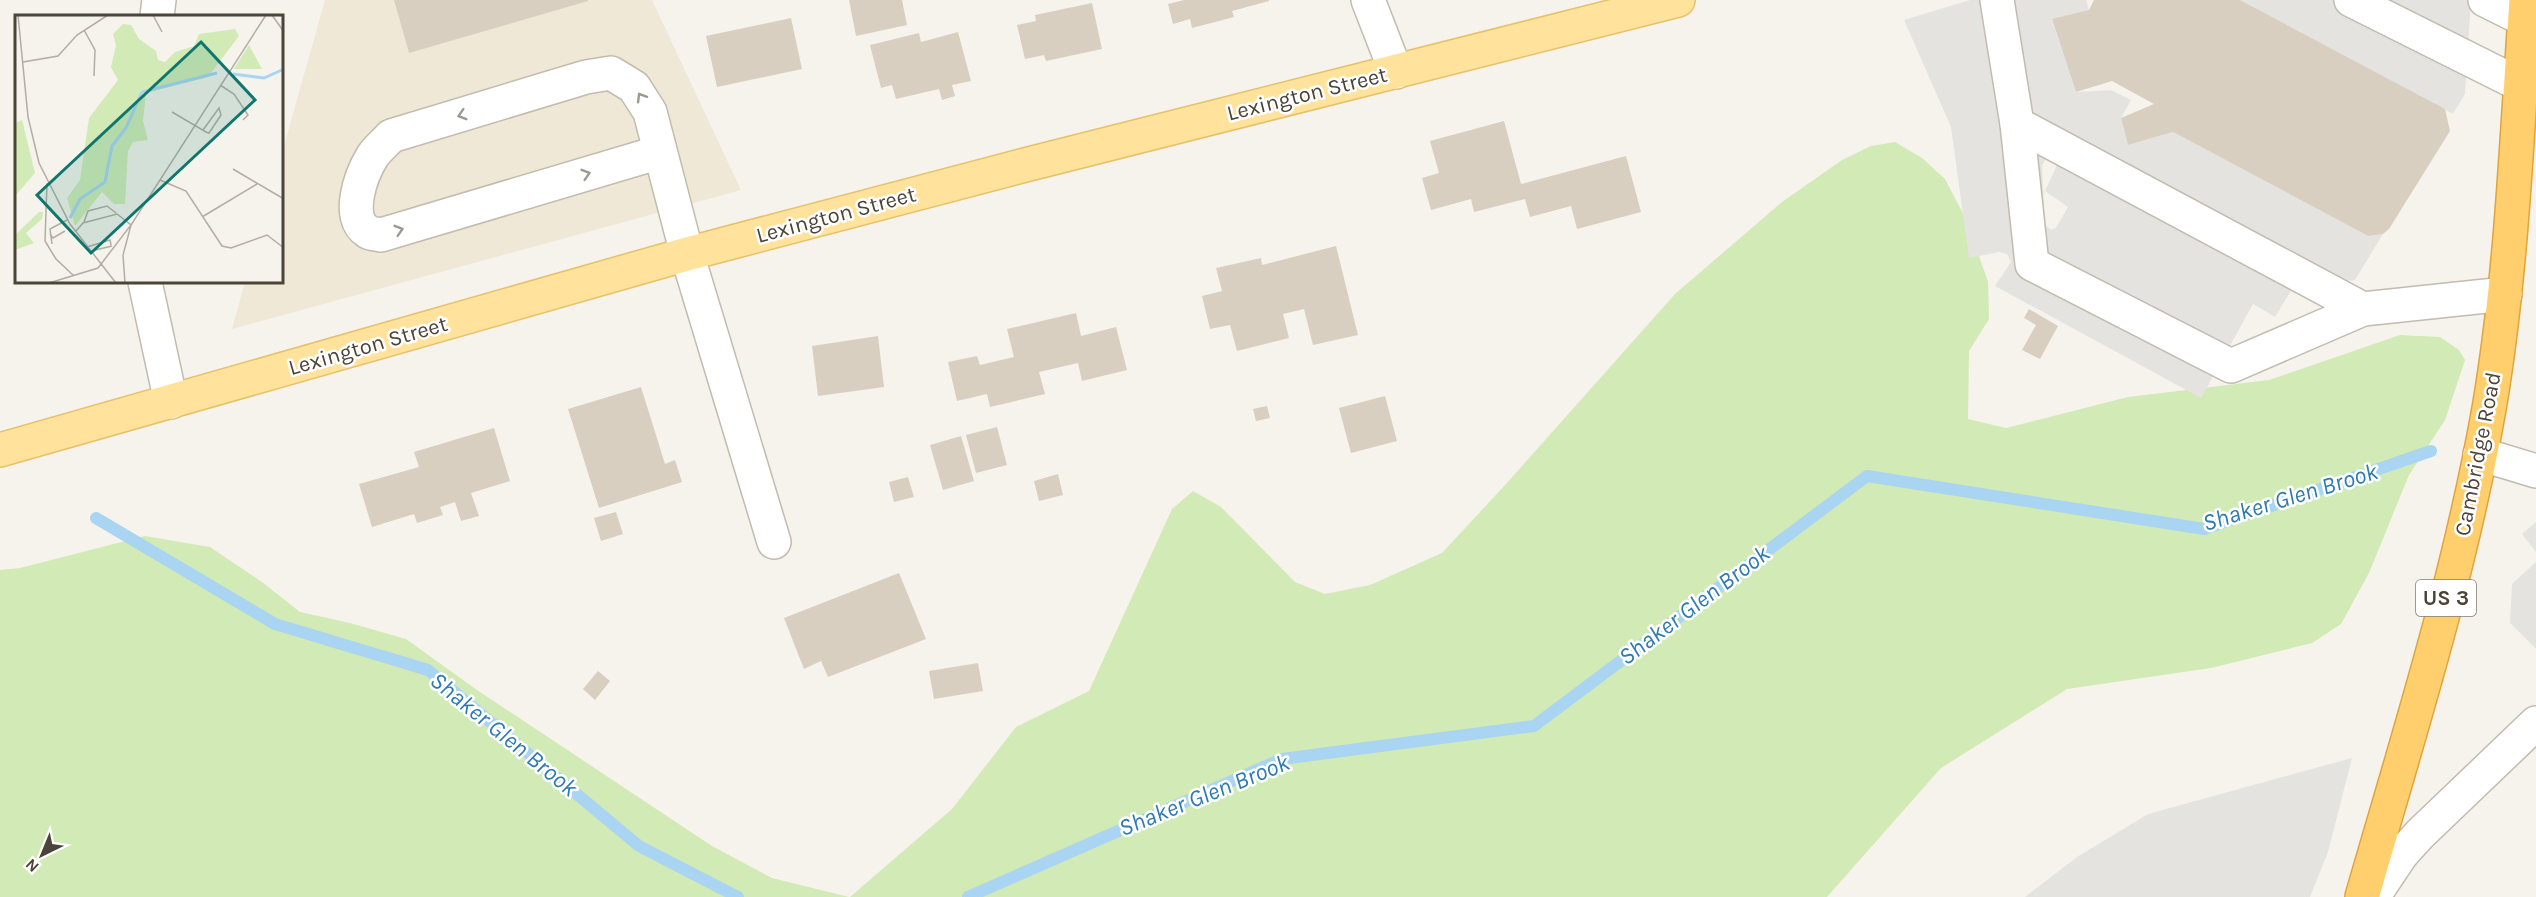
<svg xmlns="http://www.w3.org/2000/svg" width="2536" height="897" font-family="Karla,sans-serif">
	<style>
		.education { fill: #efe8d6 }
		.green { fill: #d2eab5 }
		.parking { fill: #e5e3e0; fill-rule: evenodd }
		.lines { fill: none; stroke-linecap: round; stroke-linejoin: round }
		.stream { stroke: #a9d4f2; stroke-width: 12 }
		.building { fill: #d8cfc1 }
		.minor-casing { stroke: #c2bbae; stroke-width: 36 }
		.major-casing { stroke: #e6c16a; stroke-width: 36 }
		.highway-casing { stroke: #e0a43c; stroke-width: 36 }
		.minor { stroke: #fff; stroke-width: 33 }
		.major { stroke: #ffe39c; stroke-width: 33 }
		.highway { stroke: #ffcf6e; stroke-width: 33 }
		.oneway { stroke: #9c9892 }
		.labels { text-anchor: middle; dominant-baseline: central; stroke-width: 5; stroke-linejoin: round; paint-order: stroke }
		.shield { fill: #fff; stroke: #817c74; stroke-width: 1.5 }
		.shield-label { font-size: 21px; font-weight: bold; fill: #4b4439 }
		.street-label { font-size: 22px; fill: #4b4439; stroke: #fff }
		.water-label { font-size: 24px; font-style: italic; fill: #2e7ab2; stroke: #fff }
		.inset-river { fill: none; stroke: #a9d4f2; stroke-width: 3 }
		.inset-road { fill: none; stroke: #b2ada4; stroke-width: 1.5 }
		.view { fill: #0f766e; fill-opacity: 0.15; stroke: #0f766e; stroke-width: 3 }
		.inset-edge { fill: none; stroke: #4b4439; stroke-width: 3 }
	</style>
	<rect width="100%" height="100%" fill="#f6f3ec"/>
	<polygon class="education" points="325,0 652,0 741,190 232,329 245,282 282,282 282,153"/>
	<g class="green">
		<polygon points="1895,142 1922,158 1945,179 1967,221 1988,282 1989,319 1969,351 1968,419 2006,428 2128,397 2269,380 2400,335 2440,337 2459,350 2465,360 2445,420 2409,475 2369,573 2341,624 2312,643 2211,668 2067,689 1941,768 1827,897 850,897 952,809 1016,727 1089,691 1172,509 1193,491 1221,507 1295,582 1325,594 1370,585 1442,553 1506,484 1675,294 1782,202 1842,160 1871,146"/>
		<polygon points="145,536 210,547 262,582 300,612 350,623 406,639 477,690 712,846 772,878 849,897 0,897 0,570 20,568"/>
	</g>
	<g class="parking">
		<path d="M 1970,0 L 2086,0 L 2089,10 L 2052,20 L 2076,92 L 2111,90 L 2131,100 L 2121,118 L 2128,145 L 2173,132 L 2368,236 L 2383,234 L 2355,280 L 2292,289 L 2275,317 L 2253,304 L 2201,398 L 1995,286 L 2011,262 L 2007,254 L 1999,252 L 1969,258 L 1951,127 L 1904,20 ZM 2051,158 L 2057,165 L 2045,191 L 2068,207 L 2056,228 L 2051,230 L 2045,225 L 2042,166 L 2045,160 Z"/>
		<polygon points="2240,0 2471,0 2465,94 2453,114"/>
		<polygon points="2536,522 2536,552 2522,534"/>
		<polygon points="2536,562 2536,649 2510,623 2512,584"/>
		<polygon points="2352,758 2328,852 2310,897 2025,897 2077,857 2148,814"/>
	</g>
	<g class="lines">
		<g class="stream">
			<polyline points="96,518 275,624 428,670 639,846 738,897"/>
			<polyline points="968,897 1282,759 1534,726 1867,476 2204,529 2431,451"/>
		</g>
	</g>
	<g class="building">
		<polygon points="394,0 588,0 588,1 409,53"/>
		<polygon points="849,0 902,0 907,25 856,36"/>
		<polygon points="1184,0 1269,0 1269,1 1232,11 1234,17 1192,28 1190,19 1173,24 1168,4"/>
		<polygon points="2094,0 2240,0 2445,109 2450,131 2389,229 2383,234 2368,236 2173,132 2128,145 2121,118 2154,104 2112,81 2076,92 2052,19 2089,10"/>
		<polygon points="1092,3 1102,49 1046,61 1044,55 1025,59 1017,25 1036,21 1035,15"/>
		<polygon points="791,18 802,69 717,87 706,36"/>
		<polygon points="958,32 971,81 952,85 955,96 942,100 939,89 896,99 892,85 881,88 870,45 919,33 921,42"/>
		<polygon points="1504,121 1521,184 1626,156 1641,212 1577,229 1571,206 1530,217 1525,199 1474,212 1471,199 1431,210 1422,178 1439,173 1430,141"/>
		<polygon points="1336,246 1358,335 1313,345 1304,309 1283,314 1289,338 1237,351 1230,325 1210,329 1202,296 1222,291 1216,268 1261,258 1262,265"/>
		<polygon points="2029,309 2058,326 2040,359 2022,350 2036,325 2024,318"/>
		<polygon points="1076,313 1081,336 1116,327 1127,370 1082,381 1078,363 1039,372 1045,394 990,407 987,394 957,401 948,362 977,356 980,365 1014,357 1007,329"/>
		<polygon points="878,336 884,387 818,396 812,346"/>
		<polygon points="641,387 665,464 675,460 682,482 599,508 568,409"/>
		<polygon points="1385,396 1397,441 1351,453 1339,408"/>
		<polygon points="1267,406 1270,418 1256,421 1253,409"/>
		<polygon points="997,427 1007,465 976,473 966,435"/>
		<polygon points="494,428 510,481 471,493 479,516 461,521 455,502 440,507 443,515 417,523 414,514 372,527 359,484 419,467 414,452"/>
		<polygon points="961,436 974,481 943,490 930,445"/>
		<polygon points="1058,474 1063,495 1039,501 1034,481"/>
		<polygon points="908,477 914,497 894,502 889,482"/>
		<polygon points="616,512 623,534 601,541 594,518"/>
		<polygon points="899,573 926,639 828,677 821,661 804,669 784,618"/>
		<polygon points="978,663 983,691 934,699 929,671"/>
		<polygon points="598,671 610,681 595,700 583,689"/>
	</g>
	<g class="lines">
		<g class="minor-casing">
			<g id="minor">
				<polyline points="1368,0 1396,72"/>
				<polyline points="1997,0 2017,124 2363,309 2505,294"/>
				<polyline points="2351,0 2521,85"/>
				<polyline points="2485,0 2525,20"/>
				<polyline points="157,16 159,0"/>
				<polyline points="2017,124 2032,264 2231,366 2363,309"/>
				<path d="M 660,152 L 381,235 C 377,234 371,234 368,232 C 345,218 361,175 372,157 C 376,150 385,143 391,136 L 586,77 L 611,73 L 634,87 L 650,112 L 687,254 L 774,542"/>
				<polyline points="145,282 171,402"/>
				<polyline points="2480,454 2536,471"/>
				<polyline points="2373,897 2401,855 2420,834 2536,723"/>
			</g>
		</g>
		<g class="major-casing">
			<polyline id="major" points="0,450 687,254 1025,165 1678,0"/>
		</g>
		<g class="highway-casing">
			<path id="highway" d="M 2362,897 C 2409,734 2461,571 2490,403 C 2512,270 2517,134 2526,0"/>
		</g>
		<use href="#minor" class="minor"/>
		<use href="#major" class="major"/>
		<use href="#highway" class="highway"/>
	</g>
	<defs><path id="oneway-chevron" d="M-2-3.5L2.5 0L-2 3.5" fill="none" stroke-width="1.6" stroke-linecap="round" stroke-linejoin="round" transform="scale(1.5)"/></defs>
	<g class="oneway">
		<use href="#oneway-chevron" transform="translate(641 97) rotate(-121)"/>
		<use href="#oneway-chevron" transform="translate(462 115) rotate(163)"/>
		<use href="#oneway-chevron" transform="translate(586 174) rotate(-17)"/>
		<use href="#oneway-chevron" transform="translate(399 230) rotate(-17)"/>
	</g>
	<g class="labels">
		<rect class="shield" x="2416" y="580" width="60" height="36" rx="4.5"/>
		<g class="shield-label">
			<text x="2446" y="598">US 3</text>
		</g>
		<g class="street-label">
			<text transform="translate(1307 94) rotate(-14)">Lexington Street</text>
			<text transform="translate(836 215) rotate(-15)">Lexington Street</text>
			<text transform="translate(368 346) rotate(-16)">Lexington Street</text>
			<text transform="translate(2478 454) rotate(-79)">Cambridge Road</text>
		</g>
		<g class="water-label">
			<text transform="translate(2290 497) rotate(-17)">Shaker Glen Brook</text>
			<text transform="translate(1694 605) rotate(-37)">Shaker Glen Brook</text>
			<text transform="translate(504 734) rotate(39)">Shaker Glen Brook</text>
			<text transform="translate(1204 795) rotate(-22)">Shaker Glen Brook</text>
		</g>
	</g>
	<g transform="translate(15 15)">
		<rect width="268" height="268" fill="#f6f3ec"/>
		<path d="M 108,9 L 116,10 L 124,24 L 141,36 L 143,45 L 150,47 L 160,37 L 179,31 L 184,19 L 220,14 L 224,21 L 193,62 L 131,78 L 128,106 L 133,125 L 118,127 L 113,136 L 110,189 L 99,189 L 87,177 L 60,211 L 52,183 L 65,165 L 74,103 L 103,65 L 96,52 L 101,30 L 98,19 ZM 234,30 L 247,54 L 219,54 ZM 7,105 L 20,158 L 0,181 L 0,108 ZM 24,197 L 28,197 L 27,204 L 11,218 L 19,228 L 0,235 L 0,220 Z" fill="#d2eab5"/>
		<path class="inset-river" d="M 218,59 L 249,63 L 269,54M 55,203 L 65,184 L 90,167 L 97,131 L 111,113 L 127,77 L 202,58"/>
		<path class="inset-road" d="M 3,0 L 13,102 L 24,148 L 55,209 L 101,268M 138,0 L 147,17M 257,0 L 269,17M 69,15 L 80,35 L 79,61M 8,47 L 43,41 L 62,20 L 93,0M 205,70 L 219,79 L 233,100 L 228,105M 157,97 L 191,117 L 194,118 L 206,100 L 204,93 L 188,115M 218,154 L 269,184M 145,165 L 171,176 L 207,231 L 216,233 L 252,220 L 269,233M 32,168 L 30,226 L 41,244 L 59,261M 187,202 L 242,169M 69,207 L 73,196 L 92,191 L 101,198M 35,219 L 38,223 L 50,216M 37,229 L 35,214 L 52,205M 72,232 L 95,225 L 96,230M 76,236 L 97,231M 34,268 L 83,253 L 116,210 L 102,199 L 68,208 L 61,216M 110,268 L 108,240 L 116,210 L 251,0"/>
		<path class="view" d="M 186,27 L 240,85 L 76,238 L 22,180 Z"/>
		<rect width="268" height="268" class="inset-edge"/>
	</g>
	<g transform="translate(42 855) rotate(223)" stroke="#ffffff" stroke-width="4.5" paint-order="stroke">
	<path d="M0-4.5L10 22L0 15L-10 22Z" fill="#4b4439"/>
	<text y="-9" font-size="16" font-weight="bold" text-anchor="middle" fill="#4b4439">N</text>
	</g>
</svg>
